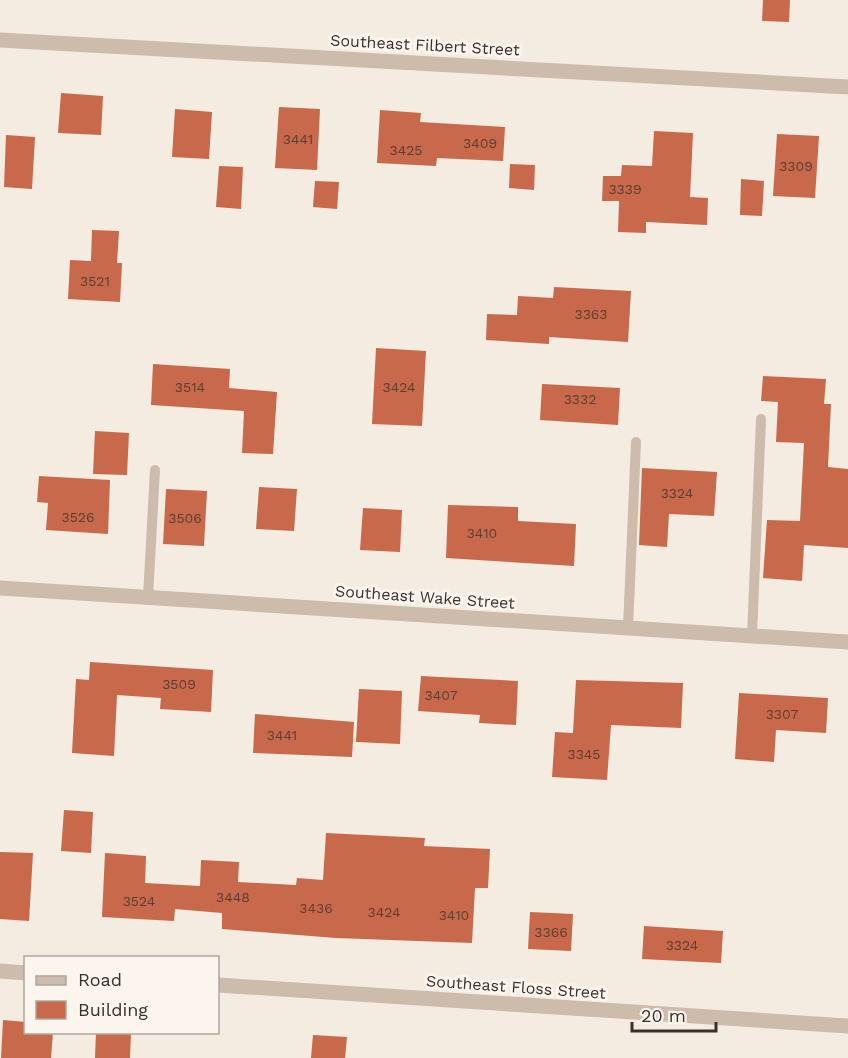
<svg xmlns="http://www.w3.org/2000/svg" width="848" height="1058" font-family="'Work Sans',sans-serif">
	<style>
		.building { fill: #c8694b }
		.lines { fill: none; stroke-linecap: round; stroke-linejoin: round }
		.lane { stroke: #cdbbac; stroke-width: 10 }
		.street { stroke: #cdbbac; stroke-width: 15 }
		.labels { text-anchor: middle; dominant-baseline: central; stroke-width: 6; stroke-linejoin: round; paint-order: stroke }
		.number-label { font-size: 14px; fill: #5e3e33 }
		.street-label { font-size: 16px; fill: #3b302b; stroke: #fbf5ee }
	</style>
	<rect width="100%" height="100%" fill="#f4ebe1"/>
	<g class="building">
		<polygon points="763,0 790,0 789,22 762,21"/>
		<polygon points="61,93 103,96 101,135 58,133"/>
		<polygon points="279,107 320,109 317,170 275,168"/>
		<polygon points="175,109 212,112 209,159 172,157"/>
		<polygon points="380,110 421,113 420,122 505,127 503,161 437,158 436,166 377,163"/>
		<polygon points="654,131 693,133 690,197 708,198 707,225 646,222 646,233 618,232 619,201 602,201 603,176 621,176 622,165 652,166"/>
		<polygon points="777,134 819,136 815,198 773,196"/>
		<polygon points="6,135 35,137 32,189 4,187"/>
		<polygon points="510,164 535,165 534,190 509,188"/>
		<polygon points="219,166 243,167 241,209 216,207"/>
		<polygon points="741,179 764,181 762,216 740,215"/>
		<polygon points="315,181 339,182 337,209 313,207"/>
		<polygon points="92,230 119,231 117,263 122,263 120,302 68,299 70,260 91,261"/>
		<polygon points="554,287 631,291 628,342 549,337 549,344 486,340 487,314 517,315 518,296 553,298"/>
		<polygon points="376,348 426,351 422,426 372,424"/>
		<polygon points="153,364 230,369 229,388 277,392 273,454 242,453 244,411 151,405"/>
		<polygon points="763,376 826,379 824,404 831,404 828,467 848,469 848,548 804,545 802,581 763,578 767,520 800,521 804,443 776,442 778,402 761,401"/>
		<polygon points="542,384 620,388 618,425 540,420"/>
		<polygon points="95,431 129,433 127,475 93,474"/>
		<polygon points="642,468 717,472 714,516 669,514 667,547 639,545"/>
		<polygon points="39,476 110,480 108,534 46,530 48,503 37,502"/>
		<polygon points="259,487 297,489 294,531 256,529"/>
		<polygon points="166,489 207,491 204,546 163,544"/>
		<polygon points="448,505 518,507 518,521 576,524 574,566 446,558"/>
		<polygon points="363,508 402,510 400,552 360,550"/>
		<polygon points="90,662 213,670 211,712 160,709 161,698 117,695 114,756 72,753 76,679 89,680"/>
		<polygon points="421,676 518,681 516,725 479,723 480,715 418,711"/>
		<polygon points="576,680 683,683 681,728 611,725 607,780 552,777 555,732 573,733"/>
		<polygon points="359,689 402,691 400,744 356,742"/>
		<polygon points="739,693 828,698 826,733 776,730 774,762 735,759"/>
		<polygon points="255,714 354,722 352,757 253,753"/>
		<polygon points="64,810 93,812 91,853 61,851"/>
		<polygon points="326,833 425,838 424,846 490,849 488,888 475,888 472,943 336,938 222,929 222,913 175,909 174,921 102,917 105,853 146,856 145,883 200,886 201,860 239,862 238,882 296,885 297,878 323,880"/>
		<polygon points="0,852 33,853 29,921 0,919"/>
		<polygon points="530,912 573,914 571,951 528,949"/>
		<polygon points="644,926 723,931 721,963 642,959"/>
		<polygon points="3,1020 26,1022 26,1032 53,1032 51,1058 1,1058"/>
		<polygon points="96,1032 131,1032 130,1058 95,1058"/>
		<polygon points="313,1035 347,1037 345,1058 311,1058"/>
	</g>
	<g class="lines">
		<g class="lane">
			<polyline points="148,597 155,470"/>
			<polyline points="628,628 636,442"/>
			<polyline points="752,636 761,419"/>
		</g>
		<g class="street">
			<polyline points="0,40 848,87"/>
			<polyline points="0,588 848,642"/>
			<polyline points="0,971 26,973"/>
			<polyline points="218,985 848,1026"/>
		</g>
	</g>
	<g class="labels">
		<g class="number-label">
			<text x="298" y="139">3441</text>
			<text x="480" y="143">3409</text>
			<text x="406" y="150">3425</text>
			<text x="796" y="166">3309</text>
			<text x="625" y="189">3339</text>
			<text x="95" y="281">3521</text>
			<text x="591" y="314">3363</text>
			<text x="190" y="387">3514</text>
			<text x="399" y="387">3424</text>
			<text x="580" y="399">3332</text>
			<text x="677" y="493">3324</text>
			<text x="78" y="517">3526</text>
			<text x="185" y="518">3506</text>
			<text x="482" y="533">3410</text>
			<text x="179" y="684">3509</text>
			<text x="441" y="695">3407</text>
			<text x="782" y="714">3307</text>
			<text x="282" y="735">3441</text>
			<text x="584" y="754">3345</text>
			<text x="233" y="897">3448</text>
			<text x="139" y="901">3524</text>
			<text x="316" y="908">3436</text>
			<text x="384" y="912">3424</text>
			<text x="454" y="915">3410</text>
			<text x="551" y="932">3366</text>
			<text x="682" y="945">3324</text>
		</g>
		<g class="street-label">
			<text transform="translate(425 45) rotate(3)">Southeast Filbert Street</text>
			<text transform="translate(425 597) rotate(4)">Southeast Wake Street</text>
			<text transform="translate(516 987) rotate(4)">Southeast Floss Street</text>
		</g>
	</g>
	<rect x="24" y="956" width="195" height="78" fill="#fbf5ee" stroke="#aea6a0" stroke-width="1.5"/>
	<rect x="36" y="976" width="30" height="9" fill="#cdbbac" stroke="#aea6a0" stroke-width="1.5"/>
	<text x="78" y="986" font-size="18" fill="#3b302b">Road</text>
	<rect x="36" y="1001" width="30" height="18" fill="#c8694b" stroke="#aea6a0" stroke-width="1.5"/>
	<text x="78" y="1016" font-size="18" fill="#3b302b">Building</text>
	<path d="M632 1022v9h84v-9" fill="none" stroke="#3b302b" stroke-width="3"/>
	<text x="641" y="1022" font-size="18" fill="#3b302b" stroke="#fbf5ee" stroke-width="4.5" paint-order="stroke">20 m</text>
</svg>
